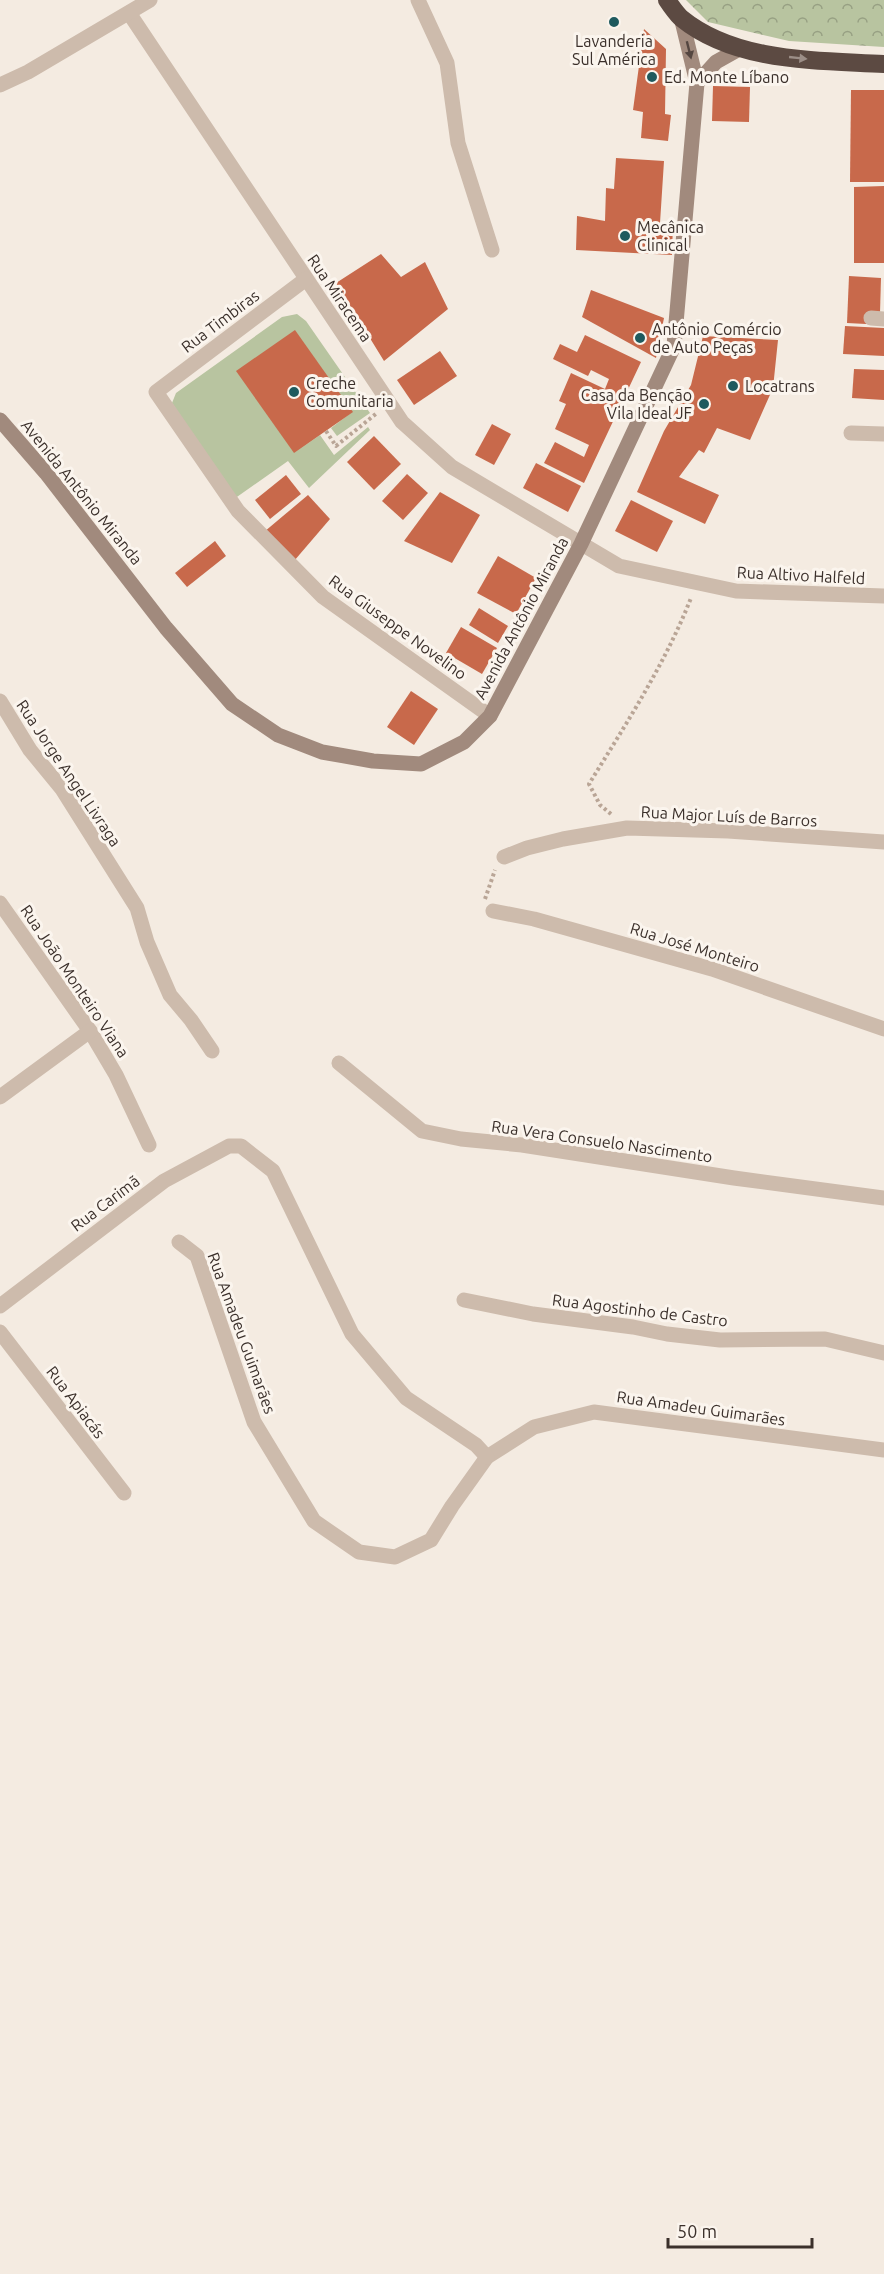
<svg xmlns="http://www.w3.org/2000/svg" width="884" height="2274" font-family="Ubuntu,sans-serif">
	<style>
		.green { fill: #b8c4a0 }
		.forest { fill: url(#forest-crowns) }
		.building { fill: #c8694b }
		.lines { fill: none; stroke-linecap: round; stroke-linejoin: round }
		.path { stroke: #b9a596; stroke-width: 4; stroke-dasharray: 3 3; stroke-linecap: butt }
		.street { stroke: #cdbbac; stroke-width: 15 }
		.secondary { stroke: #a18a7d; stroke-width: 15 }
		.highway { stroke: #5c4a42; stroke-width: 18 }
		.oneway { fill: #544640 }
		.oneway2 { fill: #9c8e87 }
		.poi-dot { fill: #1f5a5e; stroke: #fbf5ee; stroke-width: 2 }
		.labels { text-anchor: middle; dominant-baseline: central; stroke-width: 6; stroke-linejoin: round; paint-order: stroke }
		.poi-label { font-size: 16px; fill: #3b302b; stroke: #fbf5ee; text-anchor: start }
		.street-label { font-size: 16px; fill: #3b302b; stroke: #fbf5ee }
	</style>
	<defs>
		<pattern id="forest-crowns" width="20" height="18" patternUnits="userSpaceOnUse" patternTransform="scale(1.5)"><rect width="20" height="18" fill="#b8c4a0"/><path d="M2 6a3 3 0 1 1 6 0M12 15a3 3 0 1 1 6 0" fill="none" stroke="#97a083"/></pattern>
	</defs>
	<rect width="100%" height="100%" fill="#f4ebe1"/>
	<polygon class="green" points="297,314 306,321 370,413 337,436 331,428 352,412 294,453 320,435 334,455 368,427 370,430 309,488 288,461 234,499 172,403 176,393 282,317"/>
	<polygon class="forest" points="686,0 884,0 884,47 789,41 708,22"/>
	<g class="building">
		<polygon points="644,29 666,49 665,114 671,115 668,141 641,138 643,112 633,110"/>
		<polygon points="713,86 750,87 749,122 712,121"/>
		<polygon points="851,90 884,90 884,182 850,182"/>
		<polygon points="616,158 664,161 660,223 673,222 672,255 576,250 577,216 605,221 606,188 614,189"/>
		<polygon points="884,186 884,263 854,263 854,187"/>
		<polygon points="381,254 401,277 425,262 448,309 384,361 336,283"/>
		<polygon points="849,276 881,278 880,313 866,324 847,323"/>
		<polygon points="591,290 664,318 656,358 582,317"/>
		<polygon points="845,326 884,328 884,356 843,354"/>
		<polygon points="295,330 353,412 294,453 236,371"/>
		<polygon points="585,335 641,362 584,483 544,463 555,442 584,457 589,445 555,429 566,404 559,401 571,373 605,389 609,379 591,370 588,376 553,359 560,344 577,352"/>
		<polygon points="703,336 778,340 773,388 750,440 717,428 704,453 699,450 679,477 719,495 705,524 637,492 664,431 691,385"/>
		<polygon points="440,351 457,376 414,405 397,380"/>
		<polygon points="854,369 884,370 884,400 852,398"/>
		<polygon points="492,424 511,434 494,465 475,455"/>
		<polygon points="374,436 401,464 374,490 347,462"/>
		<polygon points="536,463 581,486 568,512 523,488"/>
		<polygon points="407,474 428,493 403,520 382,501"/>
		<polygon points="286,475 301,494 270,519 255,500"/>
		<polygon points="440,492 480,515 452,563 404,541"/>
		<polygon points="308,495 330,519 294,561 264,532"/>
		<polygon points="631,500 673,521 657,552 615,531"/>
		<polygon points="215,541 226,556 187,587 175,573"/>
		<polygon points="498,556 536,578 516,614 477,593"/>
		<polygon points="479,608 508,626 498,643 469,625"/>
		<polygon points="461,627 497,648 482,674 446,653"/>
		<polygon points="411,691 438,709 414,745 387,727"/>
	</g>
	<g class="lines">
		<g class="path">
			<polyline points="326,431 336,446 377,413"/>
			<path d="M 611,814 L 600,805 L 589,784 C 626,724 665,664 691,598"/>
			<polyline points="485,899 495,870"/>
		</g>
		<g class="street">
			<polyline points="418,0 447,63 458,143 492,250"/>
			<polyline points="129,13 402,422 452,467 619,566 736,591 884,596"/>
			<polyline points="0,85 28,72 150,0"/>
			<polyline points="306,279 156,392 238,511 323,597 490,716"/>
			<polyline points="871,318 884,319"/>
			<polyline points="851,433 884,434"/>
			<polyline points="0,701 30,750 62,789 137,908 147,942 170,995 191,1020 212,1051"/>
			<polyline points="504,857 527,848 563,839 627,828 728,831 884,842"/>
			<polyline points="0,903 90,1031 116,1075 149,1145"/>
			<polyline points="493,911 534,919 712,969 884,1029"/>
			<polyline points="339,1063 422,1131 461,1139 522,1145 734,1178 884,1198"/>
			<polyline points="0,1097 90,1031"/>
			<polyline points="179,1242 197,1256 254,1422 314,1521 359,1552 395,1557 431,1540 452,1506 487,1457 534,1427 594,1412 884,1450"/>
			<polyline points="464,1300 533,1314 633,1327 667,1334 720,1340 825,1339 884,1353"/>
			<polyline points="0,1306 164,1181 229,1146 241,1146 273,1171 352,1334 406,1398 476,1445 487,1457"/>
			<polyline points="0,1332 124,1493"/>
		</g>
		<g class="secondary">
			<polyline points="697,83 716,62 741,48"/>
			<polyline points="0,420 46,473 166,628 232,704 278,735 322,752 373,761 421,764 464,742 490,716 581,544 674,346 697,83 681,17"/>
		</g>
		<path class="highway" d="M 667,0 C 671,6 676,13 681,18 C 736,63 817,60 884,64"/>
	</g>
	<defs><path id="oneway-solid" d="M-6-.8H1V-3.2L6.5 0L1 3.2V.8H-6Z" transform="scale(1.5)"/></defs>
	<use class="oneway" href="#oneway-solid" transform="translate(689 50) rotate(76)"/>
	<use class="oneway2" href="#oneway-solid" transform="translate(798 58) rotate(6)"/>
	<g class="poi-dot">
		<circle cx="614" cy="22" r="6"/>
		<circle cx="652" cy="77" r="6"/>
		<circle cx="625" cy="236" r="6"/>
		<circle cx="640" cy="338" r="6"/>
		<circle cx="733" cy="386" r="6"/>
		<circle cx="294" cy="392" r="6"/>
		<circle cx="704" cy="404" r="6"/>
	</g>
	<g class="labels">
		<g class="poi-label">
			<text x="614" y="41" text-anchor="middle">Lavanderia<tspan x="614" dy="18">Sul América</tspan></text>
			<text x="664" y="77">Ed. Monte Líbano</text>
			<text x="637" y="227">Mecânica<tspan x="637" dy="18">Clinical</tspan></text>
			<text x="652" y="329">Antônio Comércio<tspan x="652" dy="18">de Auto Peças</tspan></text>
			<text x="306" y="383">Creche<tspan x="306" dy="18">Comunitaria</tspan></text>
			<text x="745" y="386">Locatrans</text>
			<text x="692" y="395" text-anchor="end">Casa da Benção<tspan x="692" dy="18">Vila Ideal JF</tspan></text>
		</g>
		<g class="street-label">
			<text transform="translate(340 298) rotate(56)">Rua Miracema</text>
			<text transform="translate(220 321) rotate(-37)">Rua Timbiras</text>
			<text transform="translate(82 492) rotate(51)">Avenida Antônio Miranda</text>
			<text transform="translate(801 575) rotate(3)">Rua Altivo Halfeld</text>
			<text transform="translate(521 618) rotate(-62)">Avenida Antônio Miranda</text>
			<text transform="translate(398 627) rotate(36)">Rua Giuseppe Novelino</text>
			<text transform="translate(69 773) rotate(56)">Rua Jorge Angel Livraga</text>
			<text transform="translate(729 816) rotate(3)">Rua Major Luís de Barros</text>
			<text transform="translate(695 947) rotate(17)">Rua José Monteiro</text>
			<text transform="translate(75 981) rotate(56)">Rua João Monteiro Viana</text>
			<text transform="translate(602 1141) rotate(8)">Rua Vera Consuelo Nascimento</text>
			<text transform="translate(105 1203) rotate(-37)">Rua Carimã</text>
			<text transform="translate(640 1310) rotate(7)">Rua Agostinho de Castro</text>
			<text transform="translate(242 1333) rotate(70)">Rua Amadeu Guimarães</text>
			<text transform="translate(76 1402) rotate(53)">Rua Apiacás</text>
			<text transform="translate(701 1408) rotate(8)">Rua Amadeu Guimarães</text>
		</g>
	</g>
	<path d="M668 2238v9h144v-9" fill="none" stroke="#3b302b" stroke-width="3"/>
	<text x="677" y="2238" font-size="18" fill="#3b302b" stroke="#fbf5ee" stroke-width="4.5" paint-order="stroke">50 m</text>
</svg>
